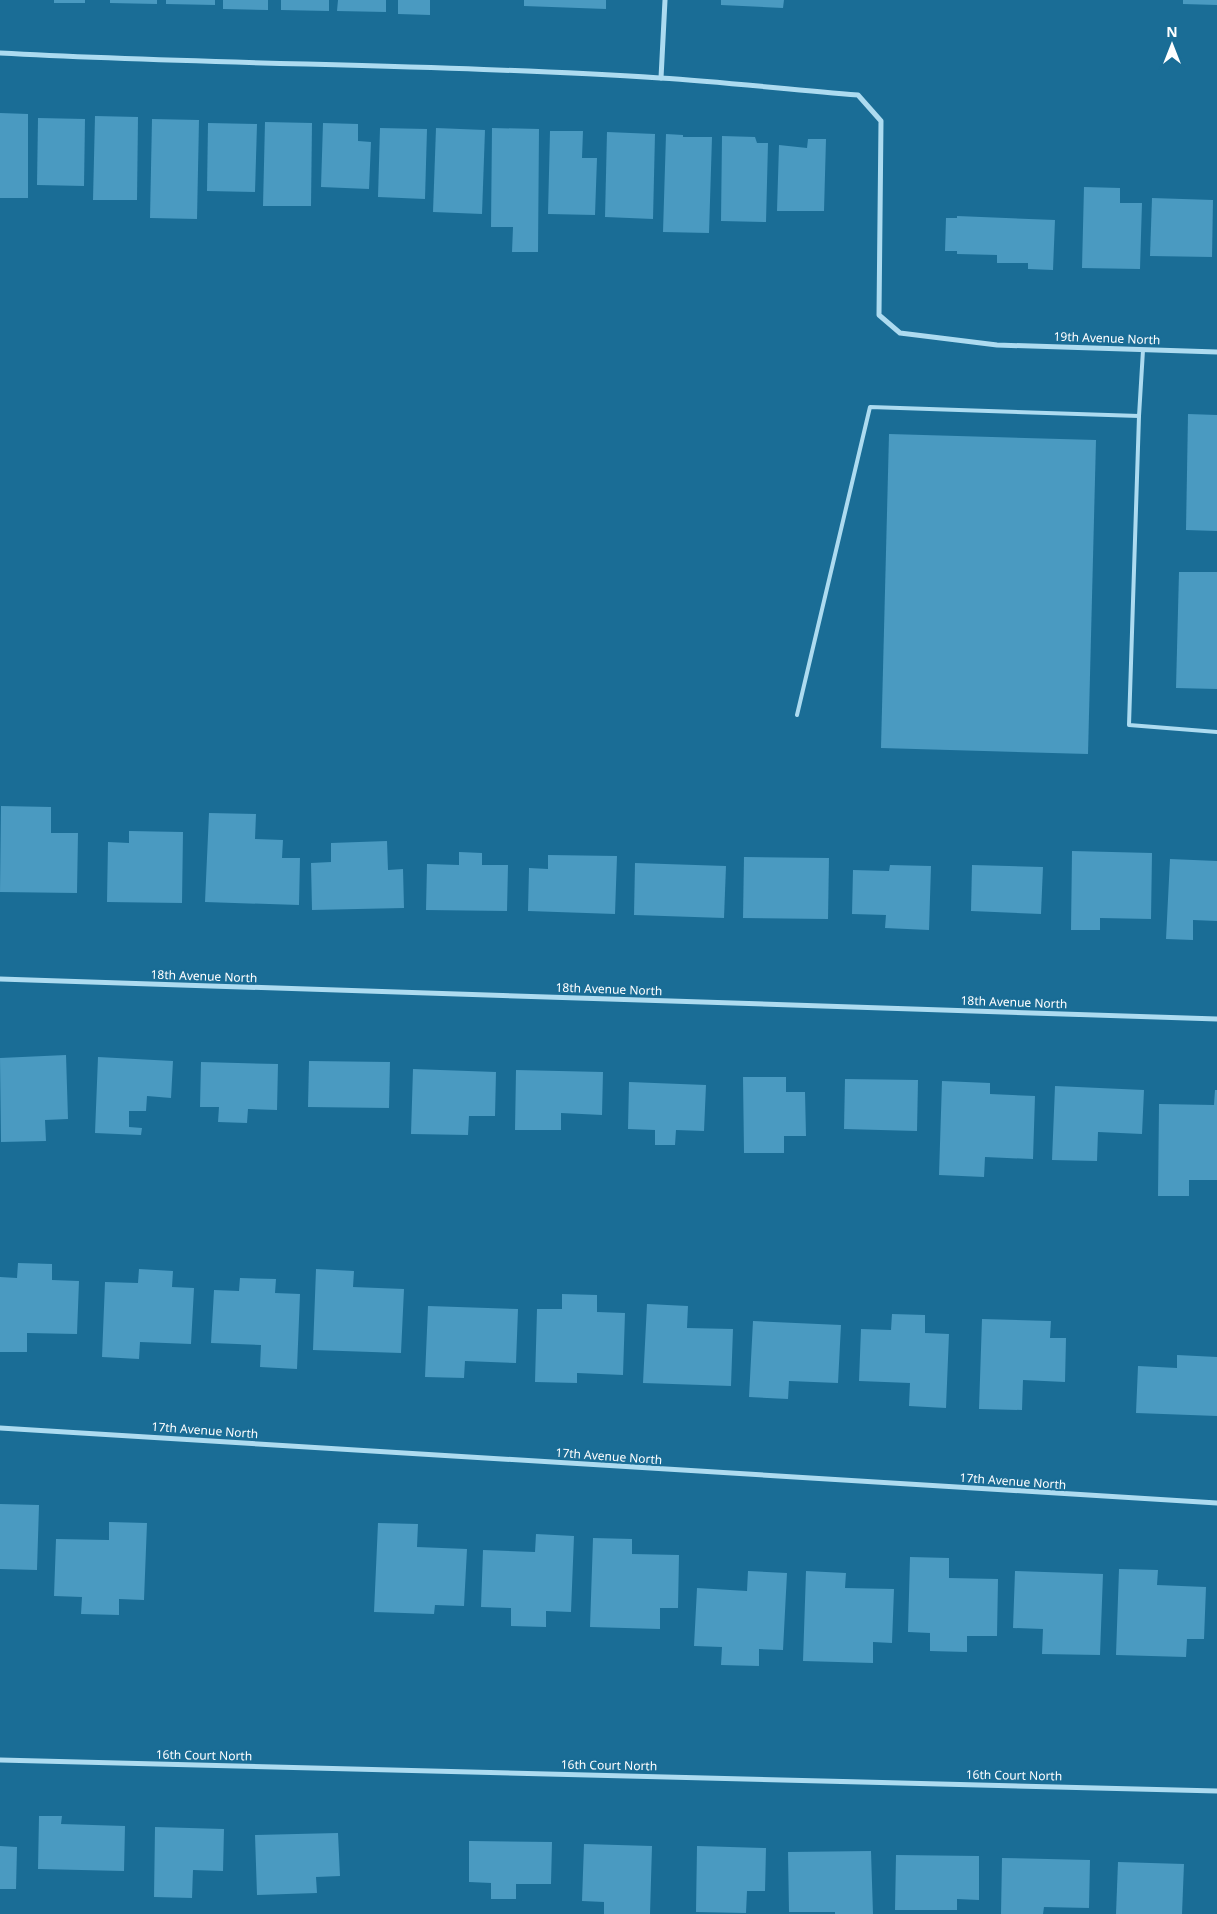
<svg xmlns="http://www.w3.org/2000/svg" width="1217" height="1914" font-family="'Noto Sans',sans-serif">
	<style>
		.building { fill: #4a9ac1 }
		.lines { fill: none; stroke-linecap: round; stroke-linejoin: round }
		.lane { stroke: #addbf0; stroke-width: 4 }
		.street { stroke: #addbf0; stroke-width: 5 }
		.labels { text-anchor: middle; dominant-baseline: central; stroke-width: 4; stroke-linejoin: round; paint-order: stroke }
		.street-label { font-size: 12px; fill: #fff; stroke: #1a6d96 }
	</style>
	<rect width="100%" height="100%" fill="#1a6d96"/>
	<g class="building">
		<rect x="54" y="0" width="31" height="3"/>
		<polygon points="110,0 157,0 157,4 110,3"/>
		<polygon points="166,0 215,0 215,5 166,4"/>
		<polygon points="223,0 268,0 268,10 223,9"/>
		<polygon points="281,0 329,0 329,11 281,10"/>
		<polygon points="338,0 386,0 386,12 337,11"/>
		<polygon points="398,0 430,0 430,15 398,14"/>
		<polygon points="524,0 606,0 606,9 524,6"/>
		<polygon points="721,0 784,0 783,8 721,5"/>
		<polygon points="1183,0 1217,0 1217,5 1183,4"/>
		<polygon points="0,113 28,114 28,198 0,198"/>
		<polygon points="95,116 138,117 137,200 93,200"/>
		<polygon points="38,118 85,119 84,186 37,185"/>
		<polygon points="152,119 199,120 197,219 150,218"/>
		<polygon points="265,122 312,123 311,206 263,206"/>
		<polygon points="208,123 257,124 255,192 207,191"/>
		<polygon points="323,123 358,124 358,141 371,142 369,189 321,187"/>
		<polygon points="380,128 427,129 425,199 378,197"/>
		<polygon points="436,128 485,130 482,214 433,212"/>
		<polygon points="492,128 539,129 538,252 512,252 513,227 491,227"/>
		<polygon points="550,131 583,131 582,158 597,158 595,215 548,214"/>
		<polygon points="607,132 655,134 653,219 605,217"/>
		<polygon points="666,134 683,135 683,137 712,137 709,233 663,232"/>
		<polygon points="722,136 755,137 757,143 768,143 766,222 721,221"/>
		<polygon points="808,139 826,139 824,211 777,211 779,145 807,148"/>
		<polygon points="1084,187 1120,188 1120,203 1142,203 1140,269 1082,268"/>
		<polygon points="1152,198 1213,200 1212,257 1150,256"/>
		<polygon points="957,216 1055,220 1053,270 1028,269 1028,263 997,263 997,255 957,254 957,251 945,251 946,218 957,218"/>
		<polygon points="1188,414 1217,415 1217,531 1186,530"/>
		<polygon points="889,434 1096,440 1088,754 881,748"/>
		<polygon points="1179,572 1217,572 1217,689 1176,688"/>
		<polygon points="1,806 51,807 51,833 78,833 77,893 0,892"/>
		<polygon points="209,813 256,814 255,839 283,840 282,858 300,858 299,905 205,902"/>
		<polygon points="129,831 183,832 182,903 107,902 108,842 129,843"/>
		<polygon points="387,841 388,870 403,869 404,908 312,910 311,863 331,862 331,843"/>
		<polygon points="1072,851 1152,853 1151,919 1100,918 1100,930 1071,930"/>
		<polygon points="459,852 482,853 482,865 508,865 507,911 426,910 427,864 459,865"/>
		<polygon points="548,855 617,856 615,914 528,911 529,868 548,869"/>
		<polygon points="744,857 829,858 828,919 743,918"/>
		<polygon points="1170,859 1217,861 1217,921 1193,920 1193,940 1166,939"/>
		<polygon points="635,863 726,866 724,918 634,915"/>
		<polygon points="890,865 931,866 929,930 885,928 886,915 852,914 853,870 889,871"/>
		<polygon points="972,865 1043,867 1041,914 971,911"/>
		<polygon points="66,1055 68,1119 45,1120 46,1141 1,1142 0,1058"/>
		<polygon points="98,1057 173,1061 171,1098 147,1096 146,1111 129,1111 129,1127 142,1128 141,1135 95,1133"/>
		<polygon points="309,1061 390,1062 389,1108 308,1107"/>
		<polygon points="201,1062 278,1064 277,1110 248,1109 247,1123 218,1122 219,1107 200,1107"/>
		<polygon points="413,1069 496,1072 495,1116 469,1116 468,1135 411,1134"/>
		<polygon points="516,1070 603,1072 602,1115 561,1113 561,1130 515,1130"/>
		<polygon points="743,1077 786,1077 786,1092 805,1092 806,1136 784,1136 784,1153 744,1153"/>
		<polygon points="845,1079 918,1080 917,1131 844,1129"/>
		<polygon points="942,1081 990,1083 990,1094 1035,1096 1033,1159 985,1157 984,1177 939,1175"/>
		<polygon points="629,1082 706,1085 704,1131 676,1130 675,1145 655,1145 655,1130 628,1129"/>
		<polygon points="1055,1086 1144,1090 1142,1134 1098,1132 1097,1161 1052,1160"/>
		<polygon points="1215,1090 1217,1090 1217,1180 1189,1180 1189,1196 1158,1196 1159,1104 1214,1105"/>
		<polygon points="18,1263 52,1264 52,1280 79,1281 77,1334 27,1333 27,1352 0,1352 0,1277 17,1278"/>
		<polygon points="139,1269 173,1271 172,1287 194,1288 191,1344 140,1342 139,1359 102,1357 105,1282 138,1283"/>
		<polygon points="316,1269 354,1271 353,1287 404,1289 401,1353 313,1350"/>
		<polygon points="240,1278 276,1279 275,1293 300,1294 297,1369 260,1367 261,1345 211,1343 214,1290 239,1291"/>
		<polygon points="562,1294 597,1295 597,1312 625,1313 623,1375 577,1373 577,1383 535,1382 537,1309 562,1309"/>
		<polygon points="647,1304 688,1306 687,1328 733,1329 731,1386 643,1383"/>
		<polygon points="428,1306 518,1309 516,1363 465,1361 464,1378 425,1377"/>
		<polygon points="892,1314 925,1315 925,1333 949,1334 946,1408 909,1406 910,1383 859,1381 861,1329 891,1330"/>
		<polygon points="982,1319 1051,1321 1050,1338 1066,1338 1065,1382 1023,1380 1022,1410 979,1409"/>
		<polygon points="753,1321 841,1325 838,1383 789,1381 788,1399 749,1397"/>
		<polygon points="1177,1355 1217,1357 1217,1416 1136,1413 1138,1366 1177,1368"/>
		<polygon points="0,1504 39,1505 37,1570 0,1569"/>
		<polygon points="109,1522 147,1523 144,1600 119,1599 119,1615 81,1614 82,1597 54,1596 56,1539 109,1540"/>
		<polygon points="378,1523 418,1524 417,1547 467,1549 464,1606 435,1605 434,1614 374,1612"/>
		<polygon points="536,1534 574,1536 571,1612 546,1611 546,1627 511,1626 511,1608 481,1607 483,1550 535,1552"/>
		<polygon points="593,1538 632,1539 632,1554 679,1555 678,1608 660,1608 660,1629 590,1627"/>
		<polygon points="910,1557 949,1558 949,1578 998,1579 997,1636 967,1636 967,1652 930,1651 930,1633 908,1632"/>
		<polygon points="1119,1569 1158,1570 1157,1585 1206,1587 1204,1639 1187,1639 1186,1657 1116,1655"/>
		<polygon points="748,1571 787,1573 783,1650 759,1649 759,1666 721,1665 722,1647 694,1646 697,1588 747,1591"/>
		<polygon points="806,1571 846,1573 845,1588 894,1589 892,1643 873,1642 873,1663 803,1661"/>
		<polygon points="1015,1571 1103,1574 1100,1655 1042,1654 1043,1629 1013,1628"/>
		<polygon points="39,1816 62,1816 61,1824 125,1826 124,1871 38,1869"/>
		<polygon points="155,1827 224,1829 223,1871 193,1870 192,1898 154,1897"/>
		<polygon points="338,1833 340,1876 316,1877 317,1893 257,1895 255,1835"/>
		<polygon points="469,1841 552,1842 551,1884 516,1884 516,1899 491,1899 491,1883 469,1882"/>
		<polygon points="584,1844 652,1846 650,1914 604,1914 604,1902 582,1901"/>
		<polygon points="0,1846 17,1847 16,1889 0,1889"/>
		<polygon points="697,1846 766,1848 765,1891 747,1891 746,1913 696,1912"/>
		<polygon points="871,1851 873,1914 835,1914 835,1912 789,1912 788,1852"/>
		<polygon points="896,1855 979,1856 979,1900 957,1899 957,1910 895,1910"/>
		<polygon points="1002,1858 1090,1860 1089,1908 1044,1907 1043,1914 1001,1914"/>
		<polygon points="1118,1862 1184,1864 1182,1914 1116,1914"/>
	</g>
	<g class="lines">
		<g class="lane">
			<polyline points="1139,416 1129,725 1217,732"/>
			<polyline points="797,715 870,407 1139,416 1143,350"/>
		</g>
		<g class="street">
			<path d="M 0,53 C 220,65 441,64 660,78 C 726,82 792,90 858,95 L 881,121 L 879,315 L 900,333 L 997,345 L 1217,352"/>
			<polyline points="661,78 665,0"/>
			<polyline points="0,979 1217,1019"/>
			<polyline points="0,1428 1217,1503"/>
			<polyline points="0,1760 1217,1791"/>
		</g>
	</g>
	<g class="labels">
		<g class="street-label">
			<text transform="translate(1107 338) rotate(2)">19th Avenue North</text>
			<text transform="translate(204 976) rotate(2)">18th Avenue North</text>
			<text transform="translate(609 989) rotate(2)">18th Avenue North</text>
			<text transform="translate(1014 1002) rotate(2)">18th Avenue North</text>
			<text transform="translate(205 1430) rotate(4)">17th Avenue North</text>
			<text transform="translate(609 1456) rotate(4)">17th Avenue North</text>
			<text transform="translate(1013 1481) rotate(4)">17th Avenue North</text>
			<text transform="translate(204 1755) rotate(1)">16th Court North</text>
			<text transform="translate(609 1765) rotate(1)">16th Court North</text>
			<text transform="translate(1014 1775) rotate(1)">16th Court North</text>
		</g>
	</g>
	<g transform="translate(1172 45)" stroke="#1a6d96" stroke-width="4" paint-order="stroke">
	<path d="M0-4L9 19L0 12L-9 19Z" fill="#ffffff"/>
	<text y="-8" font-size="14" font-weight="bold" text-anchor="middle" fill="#ffffff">N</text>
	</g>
</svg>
